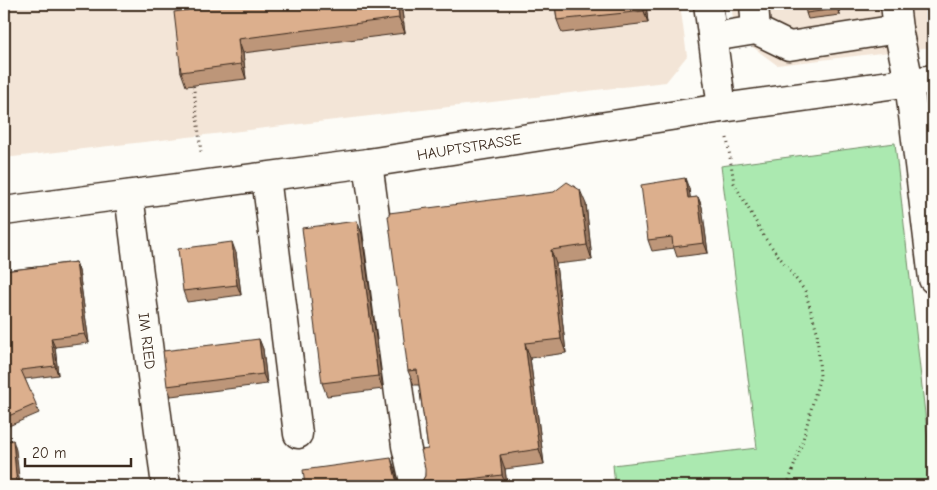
<svg xmlns="http://www.w3.org/2000/svg" width="937" height="490" font-family="'Comic Neue',sans-serif">
	<style>
		.built { fill: #f3e5d7 }
		.green { fill: #abe9b0; stroke: #738a67 }
		.lines { fill: none; stroke-linecap: round; stroke-linejoin: round }
		.minor-casing { stroke: #3b2a1e; stroke-width: 31 }
		.path { stroke: #3b2a1e; stroke-width: 3; stroke-dasharray: 1 4; stroke-linecap: butt }
		.minor { stroke: #fdfcf7; stroke-width: 28 }
		.wall { fill: #bd9679; stroke: #3b2a1e }
		.shaded-wall { fill: #9a7a63; stroke: #3b2a1e }
		.building { fill: #dcaf8d; stroke: #3b2a1e }
		.labels { text-anchor: middle; dominant-baseline: central; stroke-width: 4.5; stroke-linejoin: round; paint-order: stroke }
		.street-label { font-size: 15px; fill: #3b2a1e; stroke: #fdfcf7 }
	</style>
	<rect width="100%" height="100%" fill="#fdfcf7"/>
	<filter id="ink" filterUnits="userSpaceOnUse"><feTurbulence type="fractalNoise" baseFrequency=".02" numOctaves="2"/><feDisplacementMap in="SourceGraphic" scale="10" xChannelSelector="R" yChannelSelector="G"/><feConvolveMatrix kernelMatrix="1 2 1 2 8 2 1 2 1" color-interpolation-filters="sRGB"/></filter>
	<g filter="url(#ink)">
		<g class="built">
			<polygon points="4,4 680,4 687,56 666,82 4,158"/>
			<polygon points="731,4 933,4 933,47 777,65 735,34"/>
		</g>
		<polygon class="green" points="895,143 933,486 615,486 613,465 757,448 721,166"/>
		<g class="lines">
			<g class="minor-casing">
				<g id="minor">
					<polyline points="708,4 722,108"/>
					<polyline points="754,4 756,30"/>
					<polyline points="895,4 898,29 909,82 933,279"/>
					<polyline points="713,37 756,30 789,46 898,29"/>
					<polyline points="368,163 406,446 415,486"/>
					<polyline points="266,177 298,434"/>
					<polyline points="129,195 166,486"/>
					<polyline points="4,211 368,163 722,108 933,79"/>
				</g>
			</g>
			<g class="path">
				<polyline points="183,4 184,13"/>
				<polyline points="193,81 201,152"/>
				<polyline points="727,138 734,183 765,238 805,291 817,331 820,376 802,443 787,486"/>
			</g>
			<use href="#minor" class="minor"/>
		</g>
		<g class="wall">
			<polygon points="187,4 401,4 405,33 243,53 246,79 186,86 181,72 188,10"/>
			<polygon points="555,4 646,4 648,23 562,33 557,20"/>
			<polygon points="838,4 840,15 808,19 806,13"/>
			<polygon points="689,189 690,198 698,197 702,207 708,253 677,257 674,248 652,251 648,240"/>
			<polygon points="554,192 586,204 592,260 556,264 566,353 530,358 544,464 505,469 507,486 424,486 422,481 425,476 428,449 419,385 414,385 408,371"/>
			<polygon points="357,221 362,234 383,389 327,396 322,383"/>
			<polygon points="236,253 241,295 187,302 183,291"/>
			<polygon points="76,262 79,271 89,343 55,347 58,375 25,379 39,413 4,428 4,271"/>
			<polygon points="259,339 263,349 267,384 171,396 167,386"/>
		</g>
		<g class="shaded-wall">
			<polygon points="398,4 401,4 405,33 399,18"/>
			<polygon points="643,4 646,4 648,23 644,11"/>
			<polygon points="837,4 838,4 840,15 837,9"/>
			<polygon points="238,39 243,53 246,79 241,64"/>
			<polygon points="685,178 689,189 692,208 688,198"/>
			<polygon points="580,190 586,204 592,260 587,245"/>
			<polygon points="698,197 702,207 708,253 704,243"/>
			<polygon points="357,221 362,234 383,389 378,376"/>
			<polygon points="232,242 236,253 241,295 237,285"/>
			<polygon points="551,250 556,264 566,353 561,339"/>
			<polygon points="76,262 79,271 89,343 85,334"/>
			<polygon points="51,338 55,347 58,375 55,366"/>
			<polygon points="259,339 263,349 267,384 263,374"/>
			<polygon points="525,343 530,358 544,464 539,449"/>
			<polygon points="13,440 16,450 20,486 17,486"/>
			<polygon points="500,455 505,469 507,486 506,486 502,475"/>
			<polygon points="391,458 395,469 399,486 396,479"/>
		</g>
		<g class="building">
			<polygon points="187,4 398,4 399,18 238,39 241,64 181,72 174,12 188,10"/>
			<polygon points="555,4 643,4 644,11 557,20"/>
			<polygon points="805,4 837,4 837,9 806,13"/>
			<polygon points="933,148 933,182 929,149"/>
			<polygon points="685,178 688,198 698,197 704,243 673,247 672,237 648,240 641,185"/>
			<polygon points="567,182 580,190 587,245 551,250 561,339 525,343 539,449 500,455 502,475 432,484 432,480 422,481 425,476 425,469 421,450 428,449 417,370 408,371 388,216 389,216 389,213 554,192"/>
			<polygon points="357,221 378,376 322,383 302,228"/>
			<polygon points="232,242 237,285 183,291 178,249"/>
			<polygon points="76,262 85,334 51,338 55,366 21,370 36,404 4,418 4,271"/>
			<polygon points="259,339 263,374 167,386 163,351"/>
			<polygon points="13,440 17,486 4,486 4,441"/>
			<polygon points="391,458 396,479 401,486 305,486 303,470"/>
		</g>
	</g>
	<g class="labels">
		<g class="street-label">
			<text transform="translate(469 147) rotate(-9)">HAUPTSTRASSE</text>
			<text transform="translate(147 341) rotate(83)">IM RIED</text>
		</g>
	</g>
	<rect width="937" height="490" fill="none" stroke="#fdfcf7" stroke-width="20"/>
	<rect x="10" y="10" width="917" height="470" fill="none" stroke="#3b2a1e" stroke-width="2" filter="url(#ink)"/>
	<path d="M25 458v8h106v-8" fill="none" stroke="#3b2a1e" stroke-width="2.5"/>
	<text x="32" y="458" font-size="15" fill="#3b2a1e" stroke="#fdfcf7" stroke-width="4" paint-order="stroke">20 m</text>
</svg>
